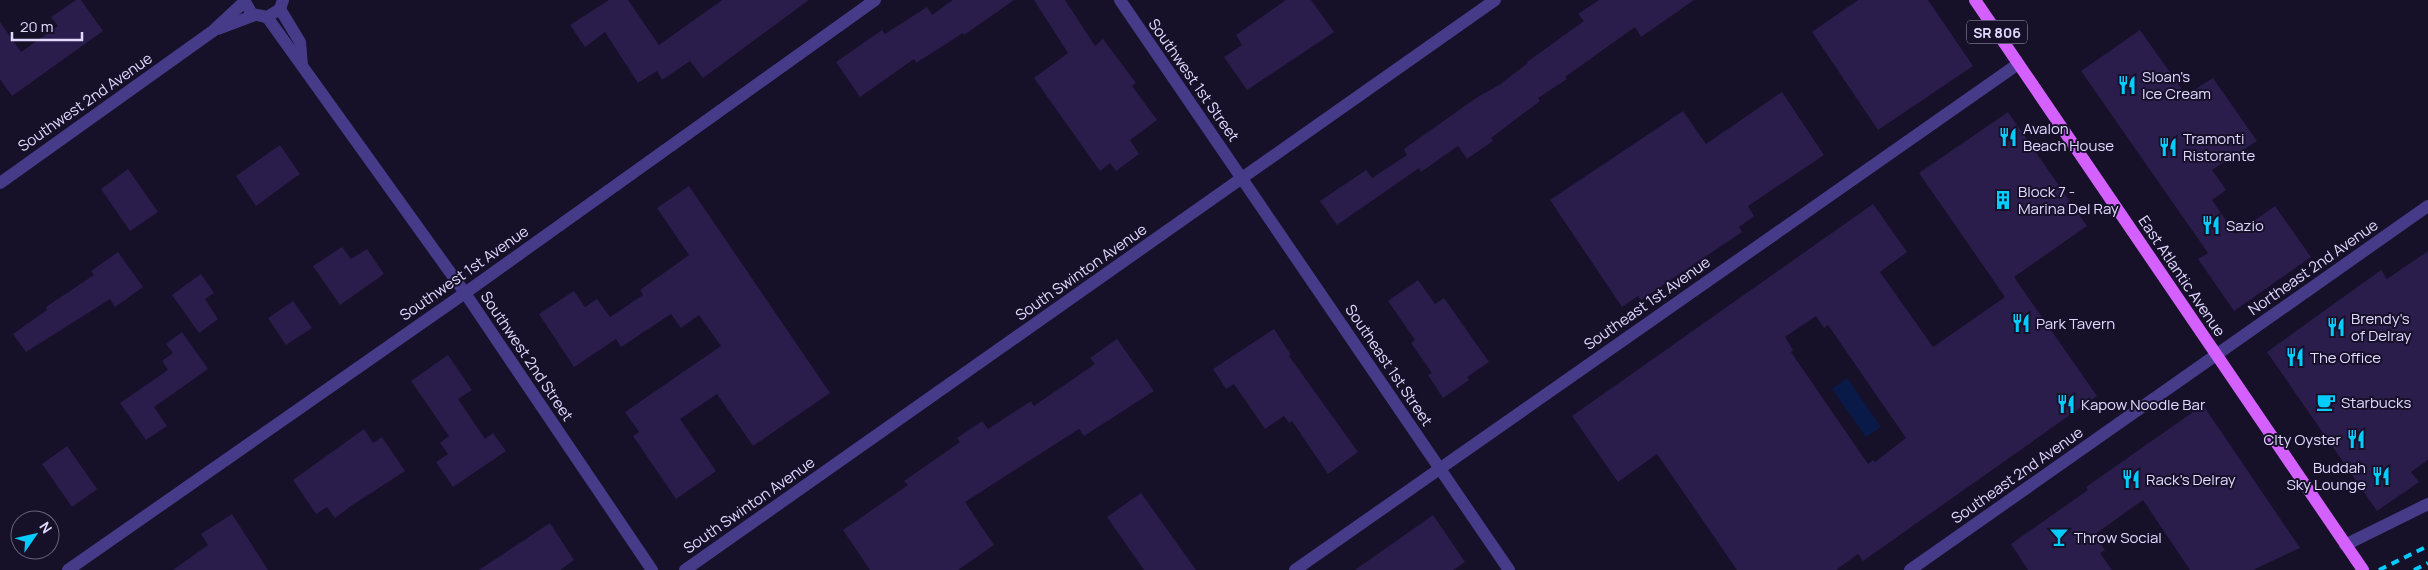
<svg xmlns="http://www.w3.org/2000/svg" width="2428" height="570" font-family="Manrope,sans-serif">
	<style>
		.water { fill: #0a1a48 }
		.building { fill: #2a1c4b; fill-rule: evenodd }
		.lines { fill: none; stroke-linecap: round; stroke-linejoin: round }
		.minor { stroke: #463b89; stroke-width: 12 }
		.tertiary { stroke: #463b89; stroke-width: 12 }
		.primary { stroke: #d460ff; stroke-width: 12 }
		.rail { stroke: #05ccff; stroke-width: 4; stroke-dasharray: 8 6; stroke-linecap: butt }
		.labels { text-anchor: middle; dominant-baseline: central; stroke-width: 4; stroke-linejoin: round; paint-order: stroke }
		.shield { fill: #171029; stroke: #a49dbf; stroke-width: 1 }
		.shield-label { font-size: 14px; font-weight: bold; fill: #e1d9ff }
		.poi-label { font-size: 15px; fill: #e1d9ff; stroke: #171029; text-anchor: start }
		.street-label { font-size: 15px; fill: #e1d9ff; stroke: #171029 }
	</style>
	<rect width="100%" height="100%" fill="#171029"/>
	<polygon class="water" points="1847,378 1881,427 1866,437 1832,389"/>
	<g class="building">
		<polygon points="76,0 81,0 103,31 12,96 0,79 0,22 21,52 58,26 51,17"/>
		<polygon points="609,0 628,0 659,45 722,0 809,0 703,78 690,61 662,80 657,71 638,83 605,32 585,47 570,25"/>
		<polygon points="953,0 1014,0 964,35 963,33 916,63 914,59 860,97 836,62 882,30 885,34 927,7 932,15"/>
		<polygon points="1034,0 1065,0 1095,46 1103,39 1136,83 1132,86 1157,120 1130,140 1139,154 1116,171 1110,163 1100,171 1034,78 1068,53"/>
		<polygon points="1286,0 1311,0 1334,32 1247,90 1224,57 1242,45 1236,35"/>
		<polygon points="1599,0 1694,0 1641,37 1635,27 1565,77 1567,79 1538,98 1540,101 1491,138 1493,141 1467,159 1458,146 1421,172 1419,168 1337,225 1320,201 1366,170 1372,178 1407,155 1404,149 1476,98 1499,85 1528,63 1527,62 1584,21 1578,14"/>
		<polygon points="1858,0 1928,0 1973,66 1878,130 1812,32"/>
		<polygon points="2140,30 2186,95 2213,78 2257,141 2212,170 2226,190 2212,200 2235,234 2275,206 2311,257 2234,311 2198,259 2208,253 2081,71"/>
		<polygon points="1782,92 1824,155 1748,206 1754,216 1739,227 1742,232 1641,300 1638,296 1622,307 1550,200 1683,111 1706,144"/>
		<path d="M 2008,112 L 2087,226 L 2014,277 L 2097,396 L 1863,561 L 1858,554 L 1836,570 L 1737,570 L 1657,454 L 1618,482 L 1572,416 L 1873,204 L 1907,252 L 1880,272 L 1933,347 L 2005,297 L 1919,173 ZM 1816,316 L 1824,328 L 1828,325 L 1906,438 L 1875,462 L 1873,460 L 1868,464 L 1791,352 L 1793,350 L 1785,337 Z"/>
		<polygon points="280,145 300,174 256,206 236,176"/>
		<polygon points="128,169 158,212 130,231 101,189"/>
		<polygon points="689,186 830,393 753,446 717,394 680,419 716,471 676,499 633,436 639,432 625,412 721,346 699,315 681,328 671,314 621,347 616,339 574,367 539,314 574,291 585,307 597,299 610,317 643,295 640,290 689,255 657,208"/>
		<polygon points="342,247 351,259 367,249 384,274 340,305 313,266"/>
		<polygon points="2428,251 2428,460 2411,472 2419,482 2377,511 2267,352 2381,270 2387,279"/>
		<polygon points="118,252 143,287 115,307 110,299 26,352 13,334 47,310 46,307 94,275 91,271"/>
		<polygon points="201,274 214,293 205,299 218,319 199,333 172,295"/>
		<polygon points="1418,280 1435,304 1444,298 1489,362 1467,377 1469,380 1443,398 1428,375 1432,373 1411,343 1415,340 1388,301"/>
		<polygon points="293,301 312,328 286,345 268,318"/>
		<polygon points="1274,329 1291,355 1289,356 1358,452 1328,474 1292,421 1289,423 1284,416 1265,429 1234,384 1226,389 1213,369"/>
		<polygon points="182,332 208,369 154,407 167,426 146,440 120,403 168,370 162,361 173,353 166,344"/>
		<polygon points="1117,339 1154,391 1084,436 1079,429 965,502 994,545 958,570 870,570 843,530 908,485 904,481 960,442 957,438 982,421 988,429 1031,401 1034,406 1095,364 1090,358"/>
		<polygon points="448,355 472,390 458,399 485,439 493,433 506,451 453,487 436,462 448,454 440,443 449,436 411,381"/>
		<polygon points="2203,405 2300,548 2253,570 2190,570 2143,500 2094,535 2105,550 2100,553 2112,570 2028,570 2011,544 2088,490 2086,487"/>
		<polygon points="364,429 373,443 382,437 405,471 351,506 335,518 327,507 316,514 293,480"/>
		<polygon points="67,446 97,489 72,507 42,464"/>
		<polygon points="1141,493 1196,570 1144,570 1107,517"/>
		<polygon points="232,514 268,570 173,570 208,545 201,534"/>
		<polygon points="1433,515 1465,562 1453,570 1355,570"/>
		<polygon points="550,523 574,560 560,570 479,570"/>
	</g>
	<g class="lines">
		<g class="minor">
			<polyline points="244,0 252,14 267,17 280,9 283,0"/>
			<polyline points="1120,0 1509,570"/>
			<polyline points="280,9 300,42 302,65"/>
			<polyline points="267,17 465,293 652,570"/>
			<polyline points="218,29 255,15"/>
			<polyline points="0,183 213,31 244,2"/>
			<polyline points="2345,545 2428,504"/>
			<polyline points="68,570 465,293 875,0"/>
			<polyline points="1295,570 2018,64"/>
			<polyline points="1910,570 2216,355"/>
		</g>
		<g class="tertiary">
			<polyline points="2216,355 2428,206"/>
			<polyline points="685,570 1495,0"/>
		</g>
		<polyline class="primary" points="1975,0 2363,570"/>
		<g class="rail">
			<polyline points="2379,570 2428,546"/>
			<polyline points="2414,570 2428,563"/>
		</g>
	</g>
	<defs>
		<g id="restaurant-bare" transform="scale(1.5)"><path d="M-5-6h1v4h1v-4h1v4h1v-4h1v5L-1.5 .5V6h-2V.5L-5-1ZM5-6V6H3V1.5H1.5Q1.5-4 5-6Z" fill="#05ccff" stroke="#171029" stroke-width="2.5" paint-order="stroke"/></g>
		<g id="building-bare" transform="scale(1.5)"><path d="M-4-6H4V6H1V3H-1V6H-4ZM-2.5-4.3h1.7v1.8h-1.7ZM.8-4.3h1.7v1.8H.8ZM-2.5-1h1.7V.8h-1.7ZM.8-1h1.7V.8H.8Z" fill="#05ccff" stroke="#171029" stroke-width="2.5" paint-order="stroke"/></g>
		<g id="cafe-bare" transform="scale(1.5)"><path d="M-5.5-4.5H6V0H3Q3 3.5 0 3.5H-2.5Q-5.5 3.5-5.5 0ZM3-3.2v2h1.7v-2ZM-6 4.5H4V6H-6Z" fill="#05ccff" stroke="#171029" stroke-width="2.5" paint-order="stroke"/></g>
		<g id="bar-bare" transform="scale(1.5)"><path d="M-6-5H6L.8 .8V4.5H3.5V6h-7V4.5H-.8V.8Z" fill="#05ccff" stroke="#171029" stroke-width="2.5" paint-order="stroke"/></g>
	</defs>
	<g fill-rule="evenodd">
		<use href="#restaurant-bare" x="2127" y="85"/>
		<use href="#restaurant-bare" x="2008" y="137"/>
		<use href="#restaurant-bare" x="2168" y="147"/>
		<use href="#building-bare" x="2003" y="200"/>
		<use href="#restaurant-bare" x="2211" y="225"/>
		<use href="#restaurant-bare" x="2021" y="323"/>
		<use href="#restaurant-bare" x="2336" y="327"/>
		<use href="#restaurant-bare" x="2295" y="357"/>
		<use href="#cafe-bare" x="2326" y="402"/>
		<use href="#restaurant-bare" x="2066" y="404"/>
		<use href="#restaurant-bare" x="2356" y="439"/>
		<use href="#restaurant-bare" x="2381" y="476"/>
		<use href="#restaurant-bare" x="2131" y="479"/>
		<use href="#bar-bare" x="2059" y="537"/>
	</g>
	<g class="labels">
		<rect class="shield" x="1967" y="20.5" width="60" height="23" rx="4"/>
		<g class="shield-label">
			<text x="1997" y="32">SR 806</text>
		</g>
		<g class="poi-label">
			<text x="2142" y="76">Sloan's<tspan x="2142" dy="17">Ice Cream</tspan></text>
			<text x="2023" y="128">Avalon<tspan x="2023" dy="17">Beach House</tspan></text>
			<text x="2183" y="138">Tramonti<tspan x="2183" dy="17">Ristorante</tspan></text>
			<text x="2018" y="191">Block 7 -<tspan x="2018" dy="17">Marina Del Ray</tspan></text>
			<text x="2226" y="225">Sazio</text>
			<text x="2351" y="318">Brendy's<tspan x="2351" dy="17">of Delray</tspan></text>
			<text x="2036" y="323">Park Tavern</text>
			<text x="2310" y="357">The Office</text>
			<text x="2341" y="402">Starbucks</text>
			<text x="2081" y="404">Kapow Noodle Bar</text>
			<text x="2341" y="439" text-anchor="end">CIty Oyster</text>
			<text x="2366" y="467" text-anchor="end">Buddah<tspan x="2366" dy="17">Sky Lounge</tspan></text>
			<text x="2146" y="479">Rack's Delray</text>
			<text x="2074" y="537">Throw Social</text>
		</g>
		<g class="street-label">
			<text transform="translate(1194 80) rotate(55)">Southwest 1st Street</text>
			<text transform="translate(85 102) rotate(-35)">Southwest 2nd Avenue</text>
			<text transform="translate(2313 267) rotate(-35)">Northeast 2nd Avenue</text>
			<text transform="translate(1081 272) rotate(-35)">South Swinton Avenue</text>
			<text transform="translate(464 273) rotate(-35)">Southwest 1st Avenue</text>
			<text transform="translate(2182 276) rotate(56)">East Atlantic Avenue</text>
			<text transform="translate(1647 303) rotate(-35)">Southeast 1st Avenue</text>
			<text transform="translate(527 356) rotate(56)">Southwest 2nd Street</text>
			<text transform="translate(1389 365) rotate(56)">Southeast 1st Street</text>
			<text transform="translate(2017 475) rotate(-35)">Southeast 2nd Avenue</text>
			<text transform="translate(749 505) rotate(-35)">South Swinton Avenue</text>
		</g>
	</g>
	<g transform="translate(35 535) rotate(56)"><circle r="24" fill="#171029" stroke="#68607f"/>
	<path d="M0-4L9 19L0 12L-9 19Z" fill="#05ccff"/>
	<text y="-8" font-size="14" font-weight="bold" text-anchor="middle" fill="#e1d9ff">N</text>
	</g>
	<path d="M12 32v8h70v-8" fill="none" stroke="#e1d9ff" stroke-width="2.5"/>
	<text x="20" y="32" font-size="15" fill="#e1d9ff" stroke="#171029" stroke-width="4" paint-order="stroke">20 m</text>
</svg>
